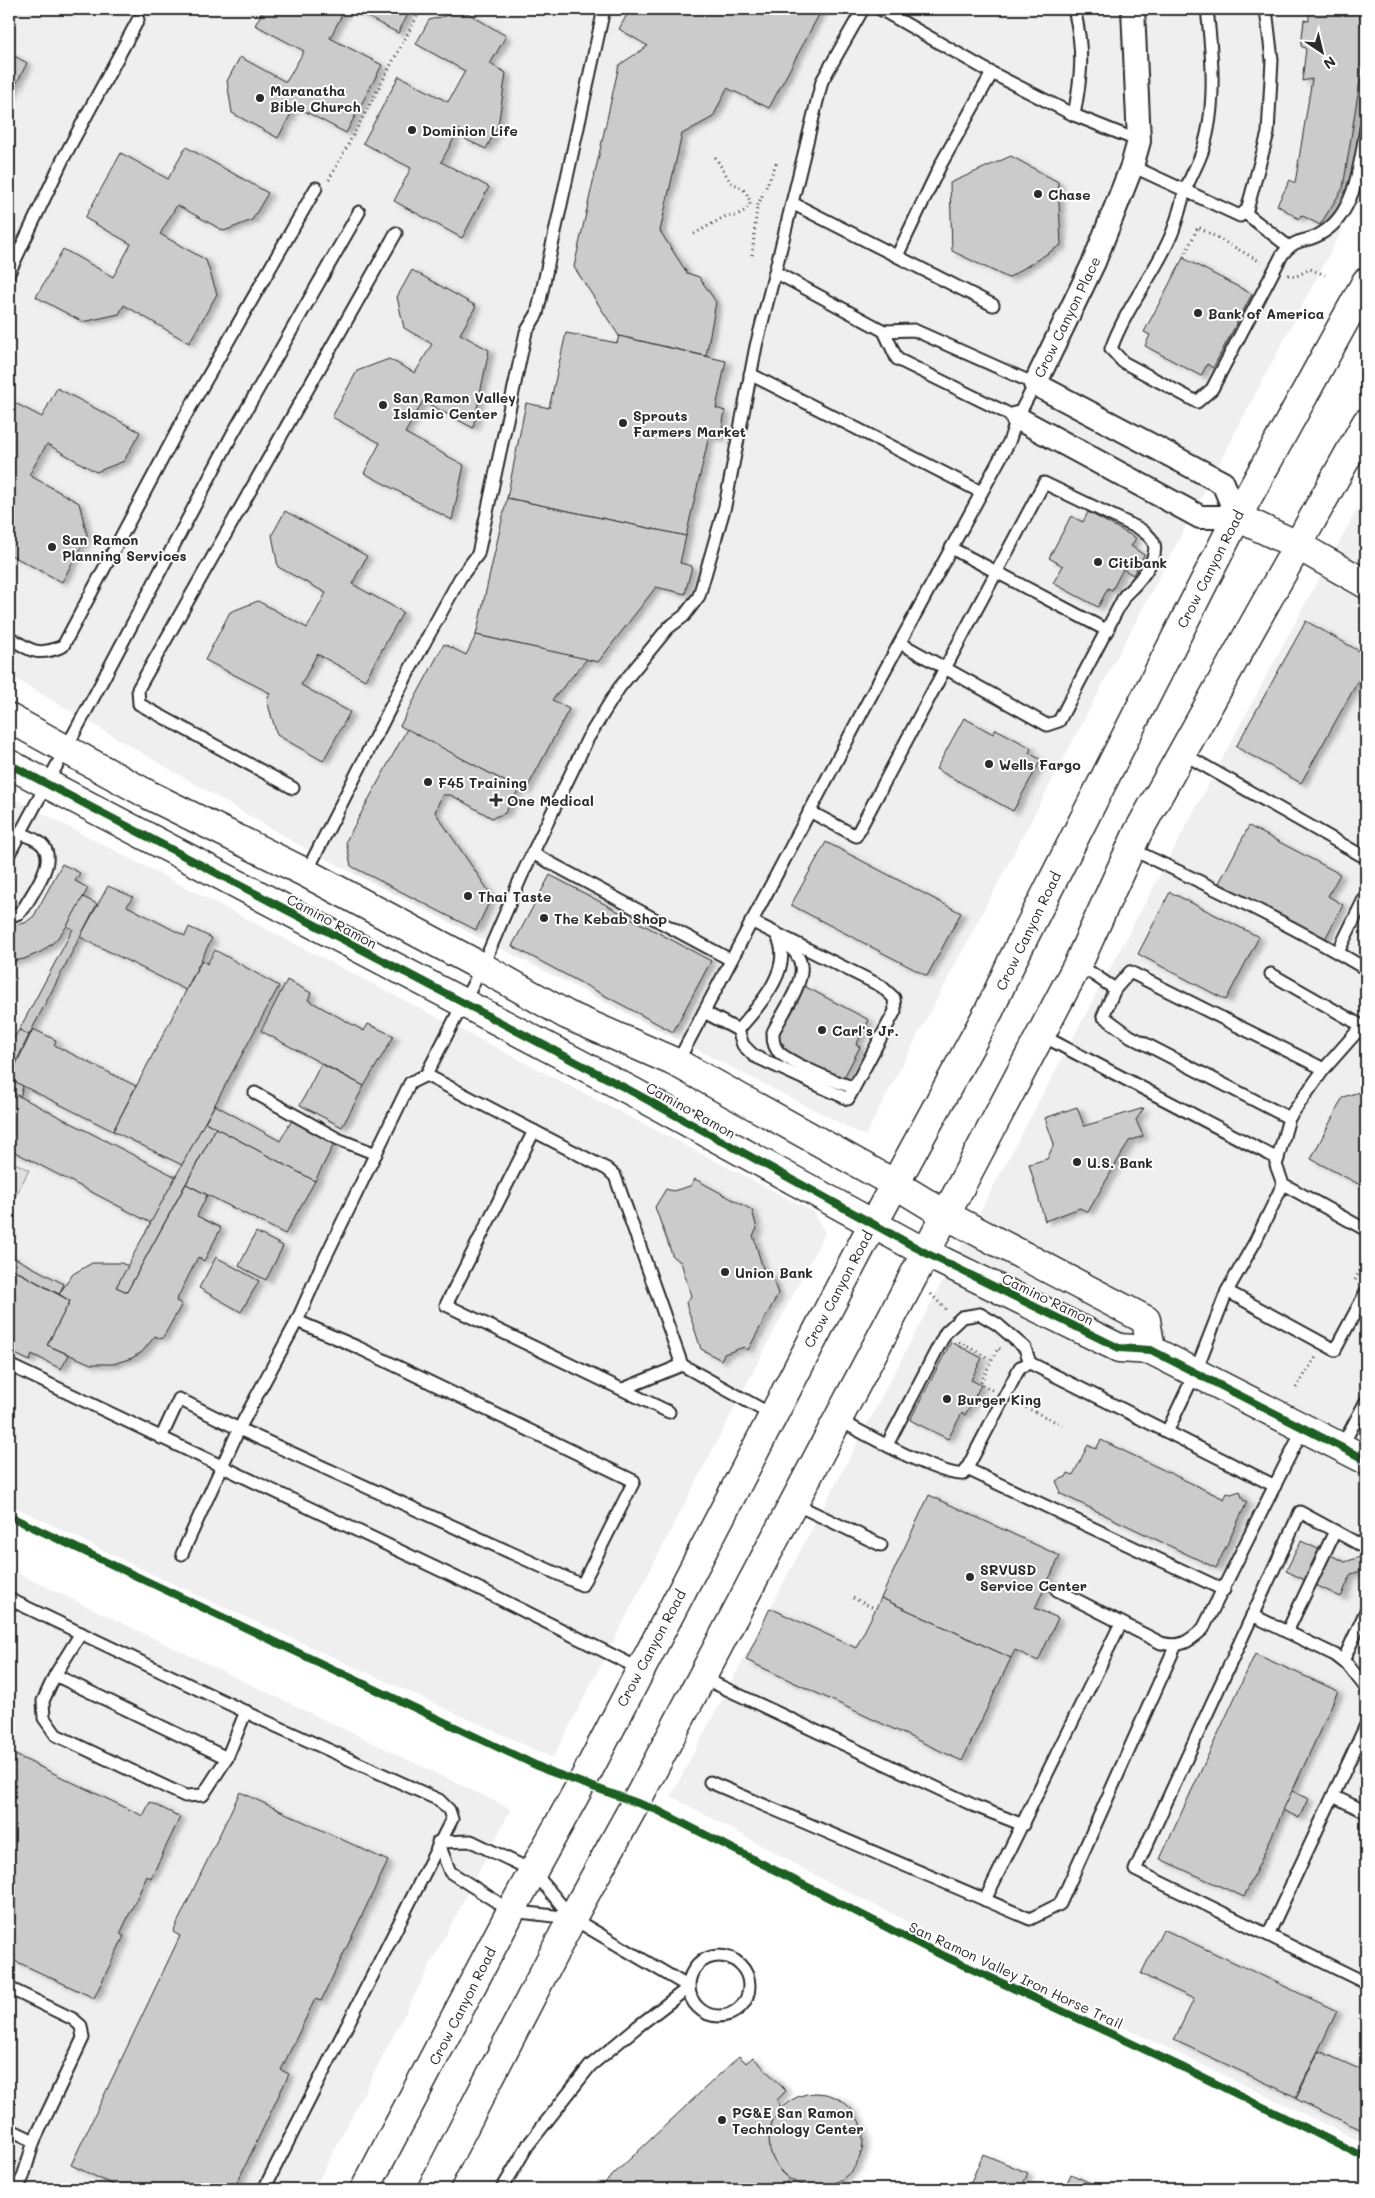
<svg xmlns="http://www.w3.org/2000/svg" width="1375" height="2198" font-family="Mali,sans-serif">
	<style>
		.built { fill: #efefef }
		.green { fill: #e0e0e0; stroke: #868686 }
		.building { fill: #cbcbcb; stroke: #2b2b2b; filter: url(#shadow) }
		.lines { fill: none; stroke-linecap: round; stroke-linejoin: round }
		.service-casing { stroke: #2b2b2b; stroke-width: 15 }
		.minor-casing { stroke: #2b2b2b; stroke-width: 26 }
		.tertiary-casing { stroke: #2b2b2b; stroke-width: 31 }
		.secondary-casing { stroke: #2b2b2b; stroke-width: 31 }
		.path { stroke: #2b2b2b; stroke-width: 3; stroke-dasharray: 1 4; stroke-linecap: butt }
		.service { stroke: #fff; stroke-width: 11 }
		.minor { stroke: #fff; stroke-width: 22 }
		.tertiary { stroke: #fff; stroke-width: 28 }
		.secondary { stroke: #fff; stroke-width: 28 }
		.cycleway-casing { stroke: #fff; stroke-width: 11 }
		.cycleway { stroke: #1b5e20; stroke-width: 8 }
		.poi-dot { fill: #2b2b2b; stroke: #fff; stroke-width: 2 }
		.labels { text-anchor: middle; dominant-baseline: central; stroke-width: 4; stroke-linejoin: round; paint-order: stroke }
		.poi-label { font-size: 14px; font-weight: bold; fill: #2b2b2b; stroke: #fff; text-anchor: start }
		.street-label { font-size: 14px; fill: #2b2b2b; stroke: #fff }
	</style>
	<defs>
		<filter id="shadow"><feDropShadow dx="5.5" dy="3" stdDeviation="2.5" flood-color="#0004"/></filter>
	</defs>
	<rect width="100%" height="100%" fill="#fff"/>
	<filter id="ink" filterUnits="userSpaceOnUse"><feTurbulence type="fractalNoise" baseFrequency=".02" numOctaves="2"/><feDisplacementMap in="SourceGraphic" scale="10" xChannelSelector="R" yChannelSelector="G"/><feConvolveMatrix kernelMatrix="1 2 1 2 8 2 1 2 1" color-interpolation-filters="sRGB"/></filter>
	<g filter="url(#ink)">
		<g class="built">
			<polygon points="9,9 1366,9 1366,184 865,1136 299,845 9,675"/>
			<polygon points="1366,494 1366,2144 1051,1992 828,1882 671,1796 938,1290 1305,604"/>
			<polygon points="9,796 814,1212 825,1233 553,1758 152,1574 9,1504"/>
			<polygon points="9,1569 511,1809 314,2189 9,2189"/>
		</g>
		<polygon class="green" points="9,1160 29,1170 9,1209"/>
		<g class="building">
			<polygon points="264,9 345,9 330,38 382,65 346,133 295,106 278,138 232,113 227,81 240,57 286,82 304,51 255,25"/>
			<polygon points="352,9 411,9 398,33"/>
			<polygon points="630,9 822,9 769,108 727,88 713,117 682,134 660,231 687,273 699,277 716,302 706,356 619,336 574,267 619,65 648,46 619,29"/>
			<polygon points="1309,10 1359,13 1365,49 1343,188 1320,225 1301,215 1299,219 1277,205 1290,180 1295,183 1312,79 1302,81 1306,49 1301,46 1304,20 1309,21"/>
			<polygon points="464,11 506,36 490,64 506,73 498,126 486,149 465,139 459,129 441,162 489,187 462,238 394,201 411,168 363,143 399,76 448,102 465,71 416,44 429,20"/>
			<polygon points="9,53 27,63 9,98"/>
			<polygon points="186,147 268,193 252,220 224,231 177,205 160,234 206,260 217,294 189,343 124,305 119,314 83,322 36,297 63,249 113,277 131,244 85,218 121,153 168,179"/>
			<polygon points="1011,156 1058,182 1061,245 1008,278 952,251 950,183"/>
			<polygon points="1183,258 1252,294 1213,368 1207,364 1201,376 1145,346 1150,335 1144,332"/>
			<polygon points="412,270 476,306 460,334 489,350 473,428 423,401 405,433 464,465 452,520 364,473 380,443 332,417 357,371 389,359 415,373 432,344 404,328 397,297"/>
			<polygon points="566,333 617,343 619,336 726,361 716,408 725,411 720,439 709,436 686,536 507,498 526,403 549,408"/>
			<polygon points="57,388 140,432 124,461 96,472 47,444 29,475 79,503 87,535 62,582 9,554 9,400 42,417"/>
			<polygon points="507,498 686,536 680,563 692,566 685,594 656,587 598,662 476,635"/>
			<polygon points="285,511 367,556 352,584 403,612 365,680 317,654 301,685 350,712 323,761 277,735 267,701 270,693 205,660 230,612 258,601 307,628 326,593 278,567 272,535"/>
			<polygon points="1088,512 1136,538 1131,546 1144,555 1133,575 1123,569 1112,590 1108,588 1098,607 1053,583 1063,566 1049,558 1071,516 1083,522"/>
			<polygon points="1306,621 1366,655 1366,667 1301,783 1236,747"/>
			<polygon points="476,635 587,659 552,700 569,709 525,792 400,726 444,644 466,655"/>
			<polygon points="964,718 993,734 996,729 1031,748 1029,753 1041,760 1013,811 936,769"/>
			<polygon points="407,729 519,789 505,813 492,818 451,795 442,795 435,812 492,896 476,930 351,866 346,841"/>
			<polygon points="1249,826 1340,874 1328,896 1343,905 1325,939 1219,883"/>
			<polygon points="826,842 961,913 927,976 791,905"/>
			<polygon points="62,864 80,873 75,881 88,888 77,909 67,926 55,941 41,952 24,959 9,962 9,926 25,923 34,916"/>
			<polygon points="550,875 711,961 673,1032 512,946"/>
			<polygon points="108,886 133,897 127,906 185,936 189,927 212,938 186,990 80,937"/>
			<polygon points="1170,892 1259,937 1226,1000 1138,954"/>
			<polygon points="83,897 97,904 29,1035 19,1030 73,929 67,926"/>
			<polygon points="215,950 279,986 182,1165 113,1131 202,960 207,964"/>
			<polygon points="287,980 311,993 308,1000 364,1031 368,1024 394,1036 364,1086 261,1031"/>
			<polygon points="804,986 869,1020 856,1045 860,1047 841,1083 781,1051 784,1044 776,1040"/>
			<polygon points="33,1029 56,1040 54,1045 136,1086 113,1131 9,1079"/>
			<polygon points="19,1030 29,1035 9,1077 9,1037 14,1038"/>
			<polygon points="321,1064 364,1086 342,1127 300,1105"/>
			<polygon points="9,1079 23,1086 20,1097 9,1091"/>
			<polygon points="1366,1090 1366,1188 1311,1159 1343,1097"/>
			<polygon points="9,1091 176,1177 151,1223 9,1149"/>
			<polygon points="215,1105 280,1141 292,1120 335,1142 315,1181 205,1122"/>
			<polygon points="1077,1107 1084,1126 1144,1108 1136,1120 1143,1136 1129,1141 1088,1212 1080,1208 1045,1221 1029,1164 1047,1159 1054,1144 1045,1118"/>
			<polygon points="205,1122 216,1128 127,1292 116,1287"/>
			<polygon points="216,1128 315,1181 285,1234 186,1184"/>
			<polygon points="695,1179 752,1210 757,1229 753,1235 763,1269 771,1274 778,1294 748,1350 744,1347 724,1354 721,1360 701,1349 686,1303 691,1296 681,1262 673,1257 655,1207 666,1189 673,1191 690,1186"/>
			<polygon points="186,1184 207,1195 197,1216 221,1228 204,1261 198,1257 176,1301 182,1304 162,1339 155,1336 142,1352 132,1358 113,1364 91,1364 47,1345 70,1301 59,1294 73,1274 92,1263 121,1263 128,1266 116,1287 127,1292"/>
			<polygon points="256,1232 283,1246 266,1280 239,1266"/>
			<polygon points="9,1255 64,1284 59,1294 9,1267"/>
			<polygon points="216,1257 259,1281 241,1312 199,1288"/>
			<polygon points="9,1267 70,1301 47,1345 69,1355 61,1369 32,1354 30,1361 9,1351"/>
			<polygon points="951,1342 982,1358 971,1380 981,1385 965,1415 962,1413 948,1439 910,1420"/>
			<polygon points="1101,1440 1224,1499 1227,1493 1231,1494 1240,1491 1243,1500 1247,1502 1216,1568 1059,1493 1060,1490 1056,1481 1066,1477 1068,1473 1073,1475 1088,1445 1096,1449"/>
			<polygon points="929,1495 1060,1556 1035,1608 1058,1618 1038,1661 1015,1650 1011,1658 881,1598"/>
			<polygon points="1301,1541 1345,1562 1360,1557 1364,1570 1351,1574 1341,1597 1286,1571"/>
			<polygon points="881,1598 1011,1658 962,1761 746,1660 770,1608 856,1648"/>
			<polygon points="1255,1654 1338,1691 1244,1897 1160,1859"/>
			<polygon points="9,1752 143,1816 150,1802 180,1817 151,1878 147,1876 120,1934 124,1936 94,1998 9,1958"/>
			<polygon points="1292,1791 1308,1799 1299,1818 1283,1810"/>
			<polygon points="240,1792 388,1861 321,2001 315,1999 281,2070 289,2074 234,2189 122,2189 71,2165 180,1936 173,1932"/>
			<polygon points="1163,1929 1337,2011 1296,2097 1174,2040 1194,1999 1141,1974"/>
			<polygon points="1319,2051 1366,2072 1366,2132 1296,2099"/>
			<polygon points="739,2056 746,2063 753,2057 786,2091 777,2100 781,2108 772,2124 769,2134 772,2156 781,2172 789,2179 779,2189 598,2189"/>
			<circle cx="816" cy="2140" r="47"/>
			<polygon points="983,2154 1028,2173 1021,2189 968,2189"/>
			<polygon points="1071,2174 1103,2189 1064,2189"/>
		</g>
		<g class="lines">
			<g class="service-casing">
				<g id="service">
					<polyline points="880,9 992,73 1074,115 1139,141"/>
					<path d="M 1074,9 C 1084,50 1082,73 1074,115"/>
					<path d="M 1207,9 C 1212,53 1217,106 1203,149 C 1199,163 1190,177 1185,191 C 1180,206 1177,223 1170,238 C 1153,277 1125,309 1111,349 L 1123,362 L 1197,402 L 1212,389 L 1282,255 C 1298,235 1306,244 1322,233 C 1356,213 1360,162 1366,128"/>
					<polyline points="1132,166 1240,216 1247,210 1268,133 1272,60 1266,9"/>
					<polyline points="792,203 993,305"/>
					<polyline points="1244,212 1289,247"/>
					<polyline points="897,256 941,164 992,73"/>
					<polyline points="9,273 63,159 138,20"/>
					<polyline points="884,331 897,359 1017,418"/>
					<polyline points="750,374 981,492"/>
					<polyline points="951,548 1108,631"/>
					<path d="M 9,637 C 31,651 37,657 63,646 L 183,420 L 316,188"/>
					<polyline points="1182,753 1366,858"/>
					<polyline points="293,788 139,704 138,689 396,233"/>
					<path d="M 809,811 L 856,836 C 918,718 981,601 1044,483 L 1140,529 C 1145,533 1152,537 1154,544 C 1159,560 1136,585 1125,595 L 1059,721 L 1047,725 L 900,643"/>
					<path d="M 1131,849 C 1210,886 1290,924 1366,969"/>
					<polyline points="532,853 731,960"/>
					<polyline points="9,854 99,687 232,435 359,212"/>
					<polyline points="306,873 409,671 460,578 478,554 526,332 537,314 604,9"/>
					<path d="M 9,917 L 19,913 L 24,908 C 33,891 61,857 39,842 C 33,838 27,836 21,833"/>
					<path d="M 783,941 C 791,947 800,956 801,966 C 804,983 781,1016 773,1032 C 773,1039 773,1044 777,1050 C 785,1061 839,1084 854,1087"/>
					<polyline points="1338,952 1366,895"/>
					<polyline points="1078,964 1115,989"/>
					<polyline points="1271,974 1362,1026 1324,1069 1130,972 1115,989 1103,1016 1130,1036 1289,1118"/>
					<polyline points="704,1012 738,1030 743,1045 754,1056 848,1099 895,1011 894,998 881,986 751,921"/>
					<path d="M 738,1030 C 758,1007 795,968 777,936"/>
					<polyline points="1041,1035 1278,1159"/>
					<polyline points="677,1063 867,703 1009,442 1017,418 1035,384 914,330 884,331 775,272 822,81 863,9"/>
					<polyline points="1324,1069 1289,1118 1276,1165 1283,1184 1366,1230"/>
					<polyline points="426,1075 607,1169 615,1176 682,1365 623,1389"/>
					<polyline points="255,1093 338,1139 376,1154"/>
					<polyline points="534,1131 446,1305 669,1412"/>
					<polyline points="1227,1291 1335,1350 1366,1292"/>
					<polyline points="9,1365 482,1590 640,1669"/>
					<polyline points="682,1365 772,1415"/>
					<path d="M 837,1419 C 862,1432 940,1477 964,1474 L 1020,1367 L 1030,1363 L 1275,1486"/>
					<polyline points="1167,1432 1195,1373 1227,1291 1255,1242 1283,1184"/>
					<polyline points="161,1438 179,1399 239,1429 582,1585 634,1481 357,1347 297,1321"/>
					<polyline points="887,1445 946,1332 962,1317 980,1314 997,1324 1025,1348 1030,1363"/>
					<polyline points="1341,1448 1366,1401"/>
					<polyline points="967,1469 1224,1590"/>
					<polyline points="793,1503 881,1545"/>
					<polyline points="1366,1548 1300,1512 1135,1870 1366,1983"/>
					<polyline points="182,1554 239,1429 297,1321 323,1262 410,1083 426,1075 482,967 522,875 588,738 619,688 668,628 684,616 699,596 725,506 756,346 775,272"/>
					<path d="M 1057,1590 L 1161,1643 C 1181,1648 1188,1642 1203,1629 L 1303,1429"/>
					<polyline points="9,1599 265,1721 439,1800 449,1810 452,1819 264,2189"/>
					<polyline points="1252,1615 1335,1655 1348,1665 1366,1688"/>
					<polyline points="1287,1632 1335,1531"/>
					<polyline points="1343,1661 1366,1611"/>
					<polyline points="55,1675 43,1701 44,1718 56,1735 185,1796 203,1795 227,1758 55,1675 81,1633"/>
					<polyline points="701,1677 975,1806 1023,1825"/>
					<polyline points="227,1758 246,1711"/>
					<polyline points="710,1782 1030,1919 1060,1904 1175,1647"/>
					<polyline points="1333,1796 1366,1812"/>
					<polyline points="985,1900 1121,1623"/>
					<polyline points="1268,1935 1366,1725"/>
					<circle cx="719" cy="1986" r="30"/>
					<polyline points="9,1988 73,2019 81,2026 83,2038 34,2141 9,2129"/>
					<polyline points="17,2189 23,2177 34,2141"/>
					<polyline points="502,2189 528,2145 590,2066 637,2027 689,1987 572,1918 533,1871 471,1841 438,1842 450,1872 511,1911 571,1918"/>
				</g>
			</g>
			<g class="minor-casing">
				<polyline id="minor" points="1017,418 1200,517 1237,517 1223,483 1035,384 1094,262 1132,166 1139,141 1133,9"/>
			</g>
			<g class="tertiary-casing">
				<g id="tertiary">
					<polyline points="1237,517 1297,545 1366,584"/>
					<polyline points="9,718 149,795 306,873 482,967 567,1015 677,1063 895,1184 946,1215 1146,1320 1151,1350"/>
					<polyline points="9,764 633,1092 926,1253 1119,1348 1151,1350 1366,1460"/>
				</g>
			</g>
			<g class="secondary-casing">
				<g id="secondary">
					<polyline points="365,2189 511,1911 585,1777 864,1241 990,1009 1013,959 1237,517 1366,282"/>
					<polyline points="432,2189 572,1918 635,1804 1078,964 1138,832 1366,423"/>
				</g>
			</g>
			<g class="path">
				<polyline points="329,180 421,9"/>
				<path d="M 694,234 L 726,216 L 735,216 L 744,211 L 750,205 C 749,193 742,186 731,183 L 714,155"/>
				<polyline points="752,255 757,207 778,160"/>
				<polyline points="1184,257 1198,227 1261,262"/>
				<polyline points="1288,275 1295,277 1310,269 1325,275"/>
				<polyline points="1355,1280 1366,1259"/>
				<polyline points="931,1294 948,1312"/>
				<polyline points="959,1342 992,1360"/>
				<polyline points="1296,1388 1316,1357"/>
				<polyline points="992,1390 980,1384 998,1348 1002,1350"/>
				<polyline points="1017,1403 1062,1425"/>
				<polyline points="853,1598 876,1609"/>
			</g>
			<use href="#service" class="service"/>
			<use href="#minor" class="minor"/>
			<use href="#tertiary" class="tertiary"/>
			<use href="#secondary" class="secondary"/>
			<g class="cycleway-casing">
				<g id="cycleway">
					<polyline points="9,764 633,1092 926,1253 1119,1348 1151,1350 1366,1460"/>
					<polyline points="9,1516 546,1770 657,1810 927,1948 1180,2066 1366,2158"/>
				</g>
			</g>
			<use href="#cycleway" class="cycleway"/>
		</g>
	</g>
	<g class="poi-dot">
		<circle cx="260" cy="98" r="5"/>
		<circle cx="412" cy="130" r="5"/>
		<circle cx="1038" cy="194" r="5"/>
		<circle cx="1198" cy="313" r="5"/>
		<circle cx="383" cy="405" r="5"/>
		<circle cx="623" cy="423" r="5"/>
		<circle cx="52" cy="547" r="5"/>
		<circle cx="1098" cy="562" r="5"/>
		<circle cx="989" cy="764" r="5"/>
		<circle cx="428" cy="782" r="5"/>
		<path d="M493.5 792.5h5v5h5v5h-5v5h-5v-5h-5v-5h5z"/>
		<circle cx="468" cy="896" r="5"/>
		<circle cx="544" cy="918" r="5"/>
		<circle cx="822" cy="1030" r="5"/>
		<circle cx="1077" cy="1162" r="5"/>
		<circle cx="725" cy="1272" r="5"/>
		<circle cx="947" cy="1399" r="5"/>
		<circle cx="970" cy="1577" r="5"/>
		<circle cx="722" cy="2120" r="5"/>
	</g>
	<g class="labels">
		<g class="poi-label">
			<text x="270" y="90">Maranatha<tspan x="270" dy="16">Bible Church</tspan></text>
			<text x="422" y="130">Dominion Life</text>
			<text x="1048" y="194">Chase</text>
			<text x="1208" y="313">Bank of America</text>
			<text x="393" y="397">San Ramon Valley<tspan x="393" dy="16">Islamic Center</tspan></text>
			<text x="633" y="415">Sprouts<tspan x="633" dy="16">Farmers Market</tspan></text>
			<text x="62" y="539">San Ramon<tspan x="62" dy="16">Planning Services</tspan></text>
			<text x="1108" y="562">Citibank</text>
			<text x="999" y="764">Wells Fargo</text>
			<text x="438" y="782">F45 Training</text>
			<text x="507" y="800">One Medical</text>
			<text x="478" y="896">Thai Taste</text>
			<text x="554" y="918">The Kebab Shop</text>
			<text x="832" y="1030">Carl's Jr.</text>
			<text x="1087" y="1162">U.S. Bank</text>
			<text x="735" y="1272">Union Bank</text>
			<text x="957" y="1399">Burger King</text>
			<text x="980" y="1569">SRVUSD<tspan x="980" dy="16">Service Center</tspan></text>
			<text x="732" y="2112">PG&amp;E San Ramon<tspan x="732" dy="16">Technology Center</tspan></text>
		</g>
		<g class="street-label">
			<text transform="translate(1067 317) rotate(-64)">Crow Canyon Place</text>
			<text transform="translate(1210 569) rotate(-63)">Crow Canyon Road</text>
			<text transform="translate(332 921) rotate(28)">Camino Ramon</text>
			<text transform="translate(1028 931) rotate(-64)">Crow Canyon Road</text>
			<text transform="translate(691 1110) rotate(29)">Camino Ramon</text>
			<text transform="translate(838 1289) rotate(-62)">Crow Canyon Road</text>
			<text transform="translate(1048 1299) rotate(26)">Camino Ramon</text>
			<text transform="translate(651 1648) rotate(-62)">Crow Canyon Road</text>
			<text transform="translate(1016 1975) rotate(25)">San Ramon Valley Iron Horse Trail</text>
			<text transform="translate(462 2006) rotate(-63)">Crow Canyon Road</text>
		</g>
	</g>
	<rect width="1375" height="2198" fill="none" stroke="#fff" stroke-width="30"/>
	<rect x="15" y="15" width="1345" height="2168" fill="none" stroke="#2b2b2b" stroke-width="2" filter="url(#ink)"/>
	<g transform="translate(1322 52) rotate(145)" stroke="#ffffff" stroke-width="4" paint-order="stroke">
	<path d="M0-4L9 19L0 12L-9 19Z" fill="#2b2b2b"/>
	<text y="-8" font-size="14" font-weight="bold" text-anchor="middle" fill="#2b2b2b">N</text>
	</g>
</svg>
